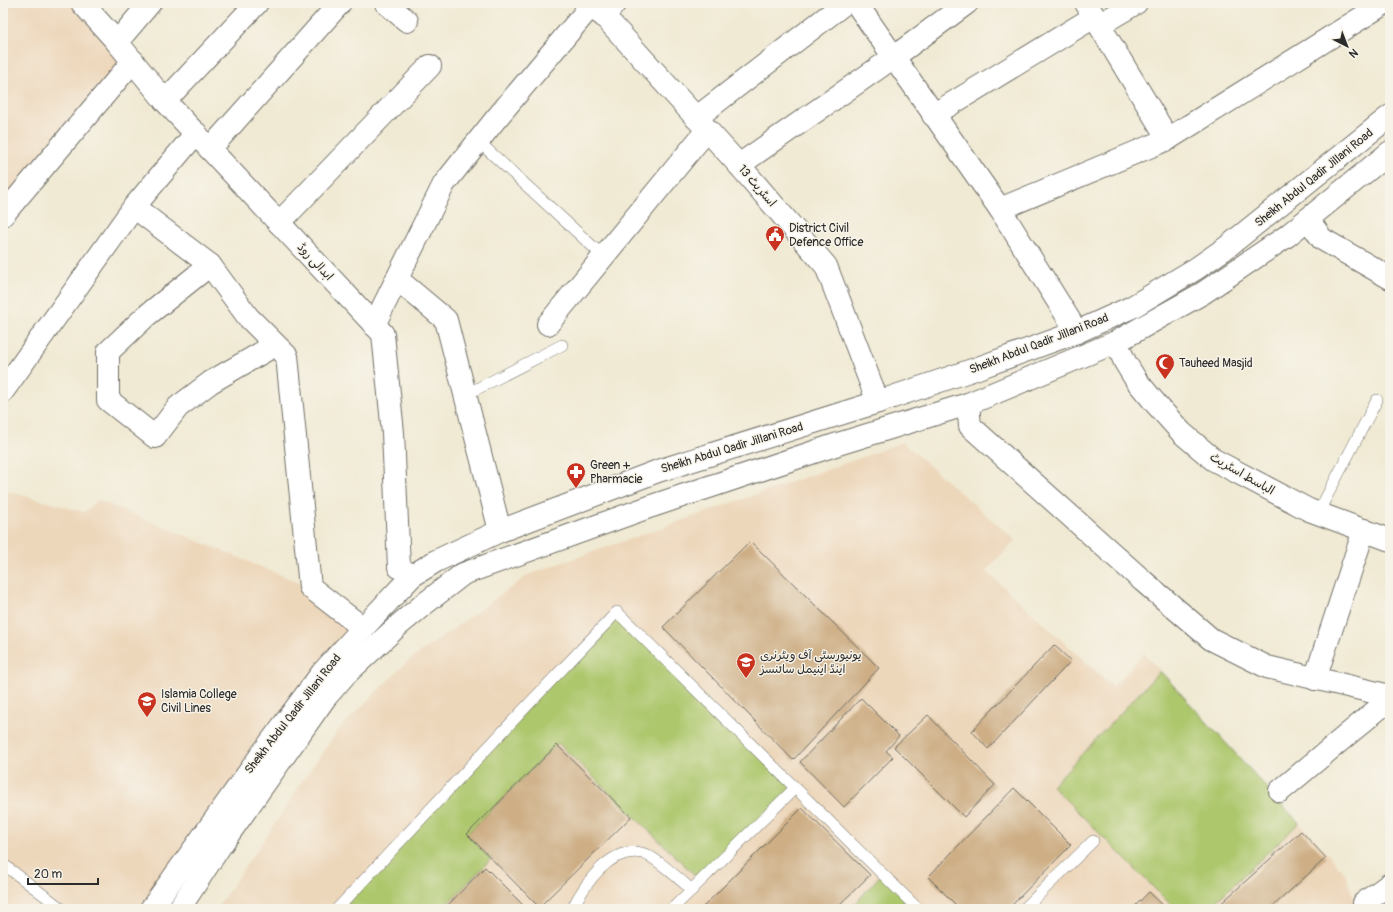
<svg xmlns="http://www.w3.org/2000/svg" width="1393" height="912" font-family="Pangolin,'Playpen Sans Arabic',sans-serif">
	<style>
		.built { fill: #edd7bb }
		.green { fill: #adc76d; stroke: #6c794c }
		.building { fill: #cdae85 }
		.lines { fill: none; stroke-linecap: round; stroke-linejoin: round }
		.lane-casing { stroke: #706e66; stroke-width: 12 }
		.street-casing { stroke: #706e66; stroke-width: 24 }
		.secondary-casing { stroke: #706e66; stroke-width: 24 }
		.primary-casing { stroke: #706e66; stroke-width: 24 }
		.lane { stroke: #fff; stroke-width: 11 }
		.street { stroke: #fff; stroke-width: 22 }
		.secondary { stroke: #fff; stroke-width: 22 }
		.primary { stroke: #fff; stroke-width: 22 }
		.labels { text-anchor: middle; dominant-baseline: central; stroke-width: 3; stroke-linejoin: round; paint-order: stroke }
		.street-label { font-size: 12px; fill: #2b2b2b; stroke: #f7f3e8 }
		.poi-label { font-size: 12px; fill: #2b2b2b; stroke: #f7f3e8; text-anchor: start }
	</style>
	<rect width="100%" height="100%" fill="#f7f3e8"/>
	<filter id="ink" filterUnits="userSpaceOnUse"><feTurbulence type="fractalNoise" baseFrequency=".025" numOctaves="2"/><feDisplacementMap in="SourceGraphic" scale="8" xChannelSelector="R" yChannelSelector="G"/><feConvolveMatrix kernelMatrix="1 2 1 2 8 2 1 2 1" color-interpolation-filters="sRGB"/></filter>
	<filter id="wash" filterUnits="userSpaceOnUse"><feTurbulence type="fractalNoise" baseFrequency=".012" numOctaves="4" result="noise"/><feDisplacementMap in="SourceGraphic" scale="16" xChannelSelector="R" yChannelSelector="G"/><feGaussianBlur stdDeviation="0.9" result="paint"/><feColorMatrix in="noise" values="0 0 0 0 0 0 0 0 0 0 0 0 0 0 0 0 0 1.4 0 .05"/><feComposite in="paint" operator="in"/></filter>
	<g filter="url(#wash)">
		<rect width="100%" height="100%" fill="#f0ead4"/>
		<g class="built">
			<polygon points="3,3 82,3 133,61 3,215"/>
			<polygon points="902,442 1015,540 986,571 1113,687 1144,653 1345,873 1357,909 216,909 275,824 304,778 340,728 408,661 530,574 877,452"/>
			<polygon points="3,490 84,512 98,500 310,587 366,631 160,909 3,909"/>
		</g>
		<g class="green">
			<polygon points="617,612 795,788 701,881 558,743 467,834 491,859 442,909 339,909"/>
			<polygon points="1160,671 1299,823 1208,909 1175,909 1052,786"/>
			<polygon points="882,873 918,909 851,909"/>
		</g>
		<g id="blocks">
			<g class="building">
				<polygon points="750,541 879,668 793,760 663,627"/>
				<polygon points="1054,645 1071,661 988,749 972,731"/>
				<polygon points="861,698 899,736 886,751 893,757 844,807 800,762"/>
				<polygon points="928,715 995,785 964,817 894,747"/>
				<polygon points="557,745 631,817 539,907 467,834"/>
				<polygon points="1014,788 1071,845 1008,909 960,909 928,877"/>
				<polygon points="802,808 870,875 835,909 701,909"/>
				<polygon points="1301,831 1326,858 1270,909 1215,909"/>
				<polygon points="485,867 527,909 444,909"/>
				<polygon points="1149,892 1167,909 1132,909"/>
			</g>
		</g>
	</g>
	<g filter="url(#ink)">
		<use href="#blocks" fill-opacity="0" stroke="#706e66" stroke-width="1"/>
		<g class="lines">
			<g class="lane-casing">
				<g id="lane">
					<polyline points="478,141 603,256"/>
					<polyline points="465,395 562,345"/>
					<polyline points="1318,513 1377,400"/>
					<polyline points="3,864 62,909"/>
					<polyline points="337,909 524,709 617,612 918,909"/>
					<path d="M 572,909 C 585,884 610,846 642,853 C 655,856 681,881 692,890"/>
					<polyline points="672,909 795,788"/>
					<polyline points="1024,909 1093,841"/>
				</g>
			</g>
			<g class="street-casing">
				<g id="street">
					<polyline points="386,3 407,21"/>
					<polyline points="856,3 1000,209 1077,332"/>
					<polyline points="1086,3 1168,139"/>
					<polyline points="604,16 739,165 826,266 878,402"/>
					<polyline points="1099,25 1136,3"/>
					<polyline points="117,42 150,3"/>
					<polyline points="165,101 257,3"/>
					<polyline points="933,115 1094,17"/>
					<polyline points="696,118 845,3"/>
					<polyline points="210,149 340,3"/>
					<polyline points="739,165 894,57 967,3"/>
					<polyline points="134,207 210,265 248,317 287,356 310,587 363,628"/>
					<polyline points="1000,209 1168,139 1385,3"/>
					<polyline points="3,215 133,61"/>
					<polyline points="1308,219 1322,239 1390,278"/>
					<polyline points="279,223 430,66"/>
					<polyline points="210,265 146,316 108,352 108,400 155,437 178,407 211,382 275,345"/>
					<polyline points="397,279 446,320 500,531"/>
					<polyline points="548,324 707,130"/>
					<polyline points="374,325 444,184 495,120 590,7"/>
					<polyline points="1116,342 1125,362 1136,380 1156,404 1182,433 1214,460 1309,510 1390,540"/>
					<polyline points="3,391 134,207 196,133"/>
					<polyline points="968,404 970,426 1143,581 1211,639 1267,667 1390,696"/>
					<polyline points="1315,679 1364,530"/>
					<polyline points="1280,791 1390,699"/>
					<polyline points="1368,909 1364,903 1390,884"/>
				</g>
			</g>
			<g class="secondary-casing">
				<g id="secondary">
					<polyline points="82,3 117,42 165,101 383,334 393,433 399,567 412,576"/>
					<polyline points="585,3 604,16 615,3"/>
				</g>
			</g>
			<g class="primary-casing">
				<g id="primary">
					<polyline points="151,909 264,751 322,673 363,628 412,576 436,561 500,531 658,471 878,402 978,368 1077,332 1132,307 1197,268 1227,247 1390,116"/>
					<polyline points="179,909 221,845 325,698 345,675 400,624 423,605 463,574 652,506 838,444 968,404 1116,342 1203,293 1287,236 1390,152"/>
				</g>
			</g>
			<use href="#lane" class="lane"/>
			<use href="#street" class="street"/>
			<use href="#secondary" class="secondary"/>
			<use href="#primary" class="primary"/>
		</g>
	</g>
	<defs>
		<g id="civic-pin" transform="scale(1)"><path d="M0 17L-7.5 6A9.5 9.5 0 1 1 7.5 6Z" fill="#c8321e" stroke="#f7f3e8"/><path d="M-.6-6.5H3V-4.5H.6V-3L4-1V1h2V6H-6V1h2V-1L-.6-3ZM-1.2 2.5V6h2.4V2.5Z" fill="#fff"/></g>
		<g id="mosque-pin" transform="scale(1)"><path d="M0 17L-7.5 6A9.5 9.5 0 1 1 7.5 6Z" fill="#c8321e" stroke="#f7f3e8"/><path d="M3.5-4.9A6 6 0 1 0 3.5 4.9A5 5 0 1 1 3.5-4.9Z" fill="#fff"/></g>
		<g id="pharmacy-pin" transform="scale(1)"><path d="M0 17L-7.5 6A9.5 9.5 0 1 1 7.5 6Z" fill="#c8321e" stroke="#f7f3e8"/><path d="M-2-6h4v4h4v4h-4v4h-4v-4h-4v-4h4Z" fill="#fff"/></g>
		<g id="university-pin" transform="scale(1)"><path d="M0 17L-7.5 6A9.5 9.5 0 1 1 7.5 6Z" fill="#c8321e" stroke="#f7f3e8"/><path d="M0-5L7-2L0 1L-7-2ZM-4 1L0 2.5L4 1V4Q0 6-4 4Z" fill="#fff"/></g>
	</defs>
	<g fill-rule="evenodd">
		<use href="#civic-pin" x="775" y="235"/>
		<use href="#mosque-pin" x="1165" y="363"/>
		<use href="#pharmacy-pin" x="576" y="472"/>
		<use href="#university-pin" x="746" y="662"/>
		<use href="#university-pin" x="147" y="701"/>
	</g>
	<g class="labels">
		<g class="street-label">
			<text transform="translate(1314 178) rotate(-39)">Sheikh Abdul Qadir Jillani Road</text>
			<text transform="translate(757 186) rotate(49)">اسٹریٹ 13</text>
			<text transform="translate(315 262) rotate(47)">ابدالی روڈ</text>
			<text transform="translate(1039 344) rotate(-21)">Sheikh Abdul Qadir Jillani Road</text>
			<text transform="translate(732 448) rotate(-17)">Sheikh Abdul Qadir Jillani Road</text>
			<text transform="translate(1242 474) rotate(30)">الباسط اسٹریٹ</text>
			<text transform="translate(293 714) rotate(-52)">Sheikh Abdul Qadir Jillani Road</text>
		</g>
		<g class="poi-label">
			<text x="789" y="228">District Civil<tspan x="789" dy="14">Defence Office</tspan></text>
			<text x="1179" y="363">Tauheed Masjid</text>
			<text x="590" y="465">Green +<tspan x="590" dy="14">Pharmacie</tspan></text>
			<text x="760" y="655">یونیورسٹی آف ویٹرنری<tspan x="760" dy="14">اینڈ اینیمل سائنسز</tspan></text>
			<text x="161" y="694">Islamia College<tspan x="161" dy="14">Civil Lines</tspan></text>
		</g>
	</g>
	<rect width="1393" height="912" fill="none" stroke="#f7f3e8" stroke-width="16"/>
	<g transform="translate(1347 46) rotate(138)" stroke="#f7f3e8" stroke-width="3" paint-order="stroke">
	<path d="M0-3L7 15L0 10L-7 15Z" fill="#2b2b2b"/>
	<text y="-6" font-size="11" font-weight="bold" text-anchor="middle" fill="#2b2b2b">N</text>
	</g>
	<path d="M28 878v6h70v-6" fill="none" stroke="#2b2b2b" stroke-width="2"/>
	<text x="34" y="878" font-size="12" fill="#2b2b2b" stroke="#f7f3e8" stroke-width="3" paint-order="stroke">20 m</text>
</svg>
